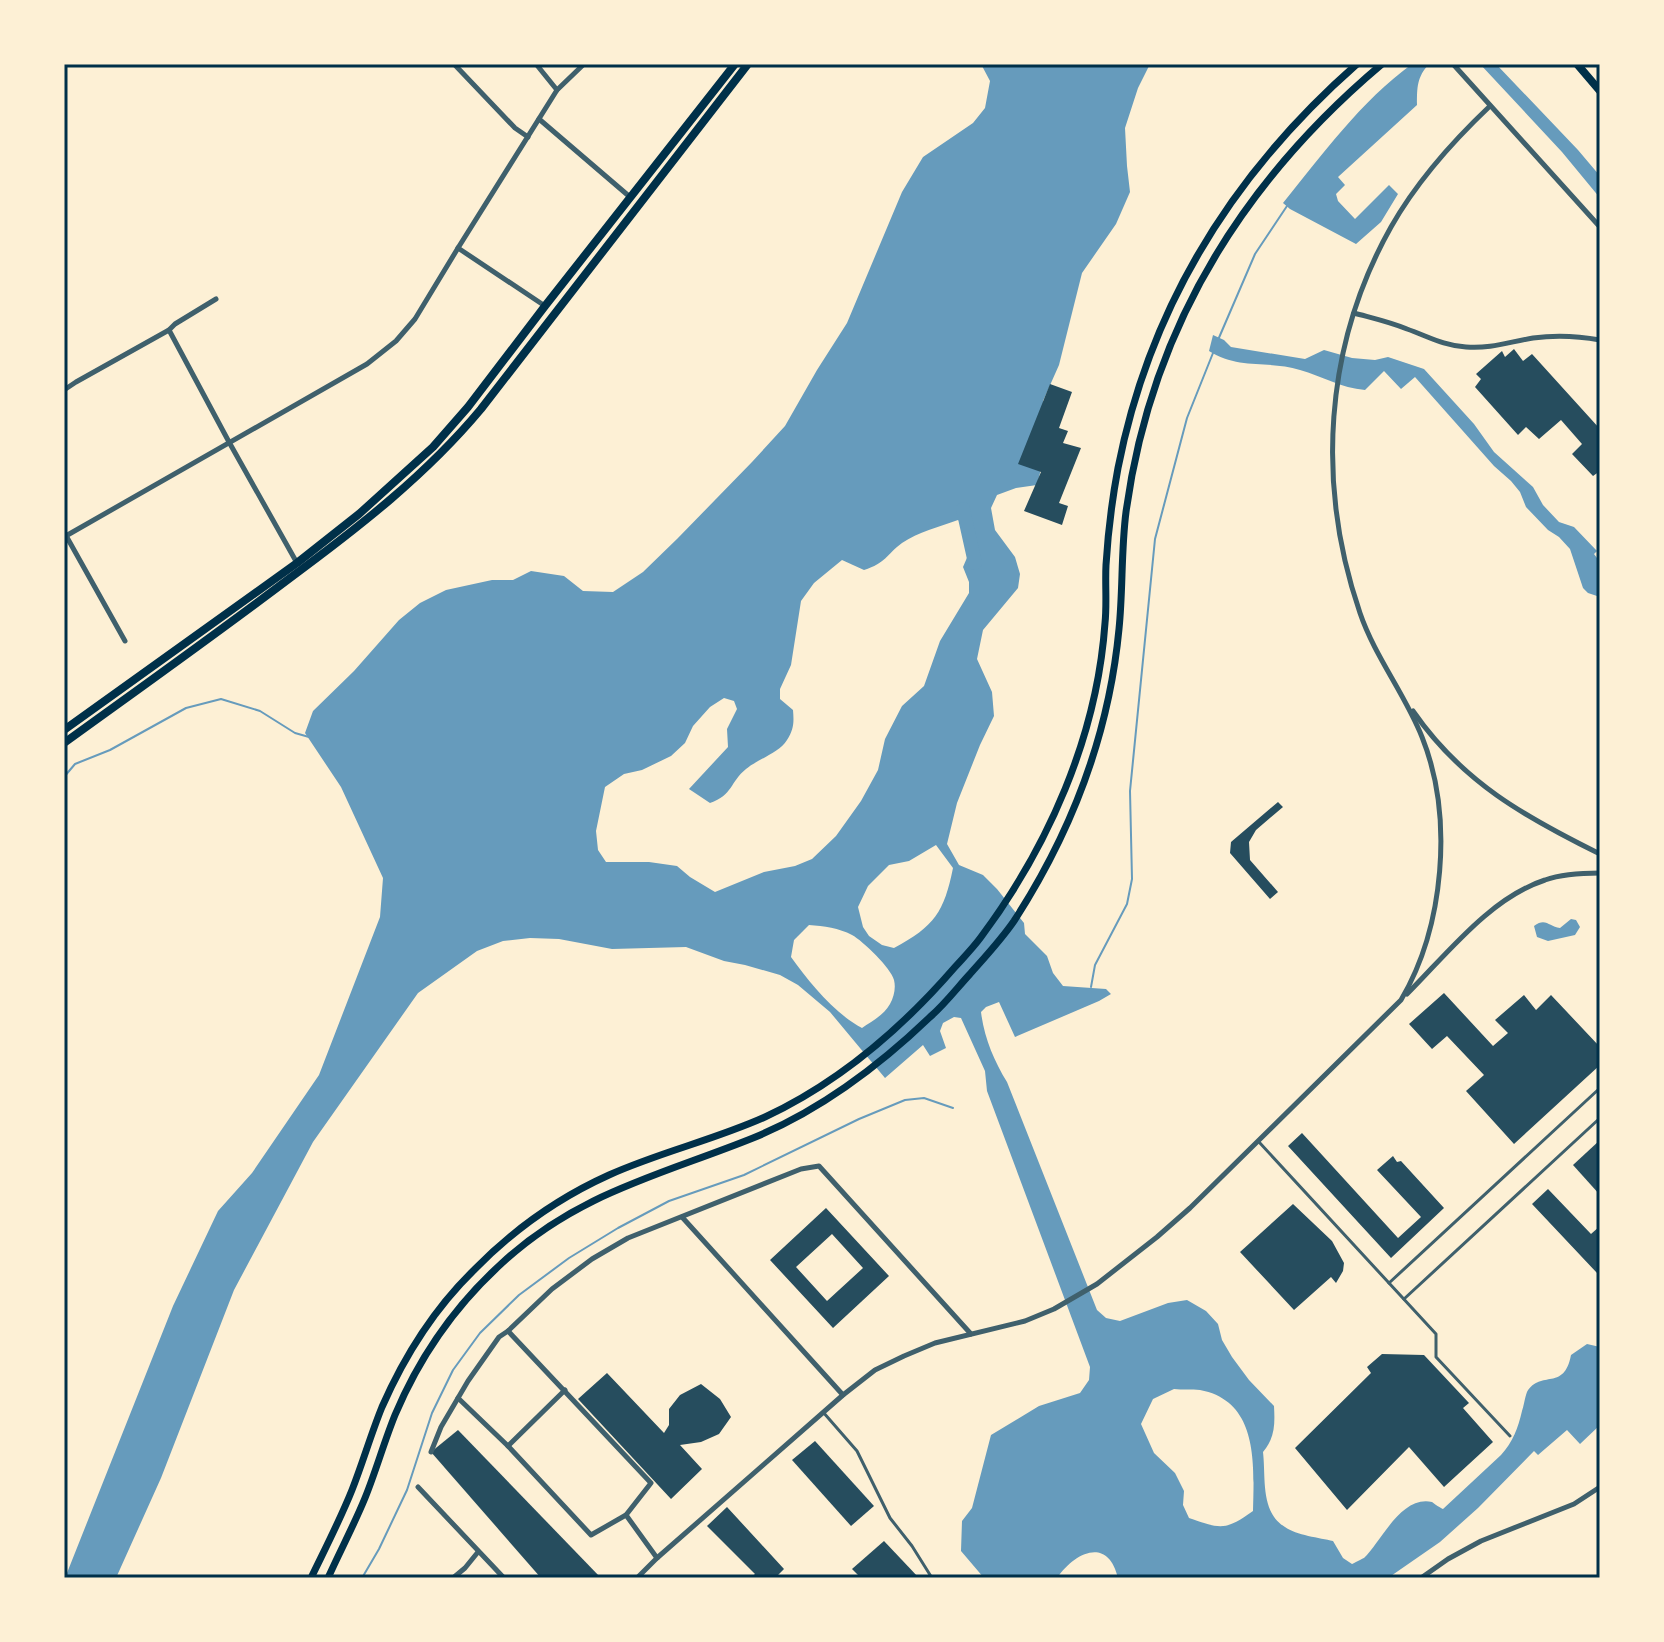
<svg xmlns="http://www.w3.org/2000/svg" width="1664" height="1642" font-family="Helvetica,sans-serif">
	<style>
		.water { fill: #669bbc; fill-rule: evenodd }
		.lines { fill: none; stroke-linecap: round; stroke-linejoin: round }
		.stream { stroke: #669bbc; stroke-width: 2 }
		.river { stroke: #669bbc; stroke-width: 14 }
		.building { fill: #264d5e; fill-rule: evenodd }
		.service { stroke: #3f606c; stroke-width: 3 }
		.minor { stroke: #3f606c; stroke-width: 5 }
		.secondary { stroke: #003049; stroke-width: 7 }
		.primary { stroke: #003049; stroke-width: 8 }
		.trunk { stroke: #003049; stroke-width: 8 }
		.neatline { fill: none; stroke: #003049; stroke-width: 3 }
	</style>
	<rect width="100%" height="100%" fill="#fdf0d5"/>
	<g class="water">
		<path d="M 981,64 L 1150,64 L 1138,88 L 1125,128 L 1127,166 L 1130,192 L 1116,224 L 1082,273 L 1059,365 L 1043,401 L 1041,469 L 1037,485 L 1016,488 L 997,495 L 991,508 L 995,530 L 1015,557 L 1020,574 L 1018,588 L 983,630 L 977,659 L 992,692 L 994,716 L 980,745 L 957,803 L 947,844 L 959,865 L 983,875 L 997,889 L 1024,923 L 1025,934 L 1047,956 L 1053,973 L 1063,986 L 1106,989 L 1111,994 L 1099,1001 L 1015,1037 L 999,1002 L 986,1007 L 981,1012 C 984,1037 994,1061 1007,1082 L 1097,1310 L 1106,1318 L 1120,1321 L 1168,1303 L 1187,1300 L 1206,1311 L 1218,1324 L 1222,1340 L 1232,1357 L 1249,1380 L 1274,1406 C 1275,1424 1275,1438 1263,1452 C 1266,1477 1260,1512 1285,1527 C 1296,1535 1320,1538 1333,1541 L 1343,1558 L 1352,1564 C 1353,1564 1363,1558 1364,1558 C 1381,1542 1401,1495 1432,1502 C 1433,1503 1442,1509 1443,1509 L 1501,1455 C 1513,1442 1518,1428 1522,1411 C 1524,1405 1525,1397 1527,1392 C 1541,1369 1564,1392 1571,1355 L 1587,1344 L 1600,1347 L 1600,1425 L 1580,1444 L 1567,1430 L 1538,1455 L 1534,1451 L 1478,1508 L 1440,1542 L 1388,1578 L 1118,1578 C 1108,1536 1075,1552 1057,1578 L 984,1578 L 961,1551 L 962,1521 L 972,1508 L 991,1435 L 1039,1406 L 1080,1393 L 1089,1380 L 1090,1367 L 987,1091 L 985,1071 L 961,1018 L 954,1017 L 943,1023 L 940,1031 L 946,1048 L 930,1056 L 923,1045 L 885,1078 L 830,1012 L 798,985 L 780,975 L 745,965 L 724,961 L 686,947 L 612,949 L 559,939 L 530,938 L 503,941 L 477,951 L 418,993 L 313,1142 L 234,1290 L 161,1478 L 116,1578 L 65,1578 L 173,1306 L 218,1211 L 252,1173 L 319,1075 L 380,917 L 383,878 L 341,787 L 305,733 L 313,711 L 354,671 L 399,620 L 420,603 L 446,590 L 492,580 L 513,580 L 531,571 L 564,576 L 583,591 L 613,592 L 643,572 L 678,538 L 752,462 L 785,426 L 817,370 L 847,323 L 902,192 L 923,157 L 973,123 L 985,108 L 990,81 ZM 958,520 L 972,527 L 975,539 L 963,567 L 969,582 L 969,593 L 940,641 L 924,686 L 902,706 L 885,739 L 878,770 L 861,801 L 836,836 L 812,859 L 795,866 L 764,872 L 715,892 L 690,877 L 677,866 L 649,862 L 606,862 L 598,850 L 596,831 L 605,787 L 624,774 L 642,770 L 671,756 L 685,743 L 693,726 L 710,707 L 724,698 L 734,701 L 737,709 L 727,729 L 728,747 L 689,789 L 710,803 C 733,795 730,782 746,769 C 758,759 779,753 787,740 C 794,729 794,722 793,710 L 780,699 L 780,689 L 791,665 L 801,601 L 814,583 L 842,560 L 864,570 C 886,563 886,555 902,543 C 918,532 939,527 958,520 ZM 936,845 L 953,868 C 944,912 935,926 894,948 L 882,945 L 869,936 L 863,927 L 858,907 L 868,886 L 889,865 L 909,861 ZM 809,925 C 824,926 839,928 852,935 C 863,941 891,968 894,980 C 896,988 894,997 890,1004 C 884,1015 872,1021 862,1028 C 835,1014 809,982 791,957 L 794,940 ZM 1174,1389 C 1182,1390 1192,1389 1200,1390 C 1259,1401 1254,1465 1253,1511 C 1225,1531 1221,1529 1189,1518 L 1183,1505 L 1184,1491 L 1175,1473 L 1154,1453 L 1141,1424 L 1153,1399 Z"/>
		<path d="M 1412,64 L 1429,64 C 1417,77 1417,87 1417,105 L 1338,177 L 1345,185 L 1336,194 L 1338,201 L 1355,219 L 1389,185 L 1398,194 L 1381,222 L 1356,244 L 1290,209 L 1283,203 C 1322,155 1361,101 1412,64 Z"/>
		<polygon points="1480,64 1496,64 1578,150 1600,176 1600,198 1562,152"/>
		<path d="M 1213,335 L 1224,340 L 1231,347 L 1305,359 L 1324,350 L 1352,358 L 1375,360 L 1388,357 L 1424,369 L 1474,424 L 1494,452 L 1533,487 L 1543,505 L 1559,522 L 1574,527 L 1597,551 L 1594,554 L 1600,562 L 1600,597 L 1588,593 L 1583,588 L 1570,549 L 1559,537 L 1548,530 L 1526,507 L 1520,492 L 1511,481 L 1494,466 L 1415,377 L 1401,389 L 1384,371 L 1365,390 C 1341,388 1322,376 1300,370 C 1269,360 1238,370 1209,351 Z"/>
		<path d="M 1571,919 L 1576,920 L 1580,927 L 1575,935 L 1548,941 L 1537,937 L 1534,926 C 1546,917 1549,927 1560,928 Z"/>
	</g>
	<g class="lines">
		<g class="stream">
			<polyline points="1218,340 1255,254 1287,206"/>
			<polyline points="64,777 75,764 110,750 186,708 221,699 260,711 295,733 309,737"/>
			<polyline points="1091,987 1095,965 1127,904 1132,879 1130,791 1155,539 1187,418 1213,353"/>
			<polyline points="362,1578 379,1549 407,1490 432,1413 453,1370 480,1333 519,1295 569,1258 618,1228 669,1201 744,1175 859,1119 905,1100 924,1098 953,1108"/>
		</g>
		<polyline class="river" points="963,509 975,563"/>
	</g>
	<g class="building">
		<polygon points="1514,349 1523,361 1532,354 1600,429 1600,471 1593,476 1572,454 1582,444 1561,420 1539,439 1526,427 1518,435 1475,387 1481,379 1476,374 1502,351 1505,357"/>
		<polygon points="1050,384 1072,392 1059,428 1068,431 1063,443 1081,448 1059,503 1068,506 1062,525 1024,511 1041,472 1018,464"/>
		<polygon points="1278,802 1283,807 1256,830 1249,842 1250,860 1278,892 1270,899 1230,853 1231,842"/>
		<polygon points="1444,993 1493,1046 1508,1033 1495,1020 1524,995 1536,1010 1551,995 1600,1047 1600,1065 1514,1144 1466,1091 1484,1075 1447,1036 1432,1049 1409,1024"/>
		<polygon points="1302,1133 1398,1238 1421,1217 1377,1170 1393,1156 1397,1162 1401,1161 1444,1208 1391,1258 1288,1146"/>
		<polygon points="1600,1140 1600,1195 1573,1165"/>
		<polygon points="1548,1189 1591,1234 1600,1226 1600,1270 1597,1273 1532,1204"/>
		<polygon points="1293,1204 1332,1241 1344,1263 1343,1271 1336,1283 1331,1277 1294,1310 1240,1252"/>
		<path d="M 826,1208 L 889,1276 L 833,1328 L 770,1260 ZM 832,1234 L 863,1268 L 827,1301 L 796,1267 Z"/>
		<polygon points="1382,1354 1424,1355 1469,1403 1463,1408 1493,1442 1444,1487 1409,1447 1347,1510 1295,1448 1371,1373 1367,1367"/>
		<polygon points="607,1373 664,1433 669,1425 669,1409 680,1395 701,1384 720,1399 731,1417 719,1434 701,1442 680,1445 702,1469 671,1499 578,1399"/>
		<polygon points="458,1430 601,1578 541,1578 431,1452"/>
		<polygon points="815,1441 874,1506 851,1526 792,1460"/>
		<polygon points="727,1507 784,1569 775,1578 750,1578 755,1574 707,1526"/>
		<polygon points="884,1541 919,1578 861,1578 852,1569"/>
	</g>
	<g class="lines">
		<g class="service">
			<polyline points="1259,1142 1436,1334 1436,1357 1510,1436"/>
			<polyline points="1389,1283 1600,1088"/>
			<polyline points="1404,1299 1600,1118"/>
			<polyline points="823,1412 857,1451 890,1518 912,1546 932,1578"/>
		</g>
		<g class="minor">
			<polyline points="454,64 515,128 528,137"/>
			<polyline points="536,64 557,90"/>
			<polyline points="1453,64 1600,227"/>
			<polyline points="539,119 630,197"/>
			<polyline points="458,248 545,306"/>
			<path d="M 1354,313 C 1372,318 1390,322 1407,329 C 1427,336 1444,346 1466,347 C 1490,349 1509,342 1533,338 C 1555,335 1578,336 1600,340"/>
			<polyline points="169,330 229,442 297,563"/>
			<polyline points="64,390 76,382 169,330 175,324 216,299"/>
			<polyline points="64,532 125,641"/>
			<polyline points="64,537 367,364 396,341 415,319 458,248 557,90 584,64"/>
			<path d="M 1413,711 C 1462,782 1525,817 1600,854"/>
			<path d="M 1407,994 C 1447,954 1490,898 1545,880 C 1562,874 1582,873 1600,873"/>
			<polyline points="682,1217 843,1395"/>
			<polyline points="458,1398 508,1446 591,1535 626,1515 651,1483 508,1331"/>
			<polyline points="508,1446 565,1390"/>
			<polyline points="431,1452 441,1427 468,1381 499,1337 508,1331 552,1289 592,1259 628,1238 801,1169 819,1166 971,1334"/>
			<polyline points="418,1487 504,1578"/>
			<polyline points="626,1515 657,1558"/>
			<polyline points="453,1578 465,1568 478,1552"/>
			<path d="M 637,1578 L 657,1558 L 843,1395 L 875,1370 L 904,1356 L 935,1343 L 1025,1321 L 1054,1309 L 1097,1284 L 1157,1237 L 1190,1208 L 1401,1000 C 1444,927 1454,817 1422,737 C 1405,694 1375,657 1360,613 C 1316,485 1324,346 1391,227 C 1417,181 1452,142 1490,106"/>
			<polyline points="1421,1578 1448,1559 1481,1541 1574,1504 1600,1487"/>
		</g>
		<g class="secondary">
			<path d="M 311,1578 C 325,1549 340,1520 352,1490 C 363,1462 371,1434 382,1407 C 404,1357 435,1308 474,1270 C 513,1230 558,1198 609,1175 C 660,1152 714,1140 765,1117 C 838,1083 903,1027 955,967 C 964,957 973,948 981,937 C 1048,847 1097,737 1105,623 C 1107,604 1105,584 1106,565 C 1108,532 1112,500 1118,468 C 1150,305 1233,173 1357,64"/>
			<path d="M 328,1578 C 340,1551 354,1525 365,1498 C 376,1471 384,1442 395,1415 C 419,1358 455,1306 501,1264 C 577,1193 661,1175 753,1138 C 819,1111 879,1066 930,1017 C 945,1004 957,988 970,974 C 985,957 1001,940 1014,921 C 1071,833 1109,734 1119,629 C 1123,590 1121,551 1126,512 C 1151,328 1242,182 1382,64"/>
		</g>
		<polyline class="primary" points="1577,64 1600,91"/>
		<g class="trunk">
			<polyline points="64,730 297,563 359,514 433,447 468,407 545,306 735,64"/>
			<path d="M 64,743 C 140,688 216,634 290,578 C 359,527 426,475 481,409 L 748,64"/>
		</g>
	</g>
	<rect width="1664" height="1642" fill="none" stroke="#fdf0d5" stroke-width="132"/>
	<rect x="66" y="66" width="1532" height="1510" class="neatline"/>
</svg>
